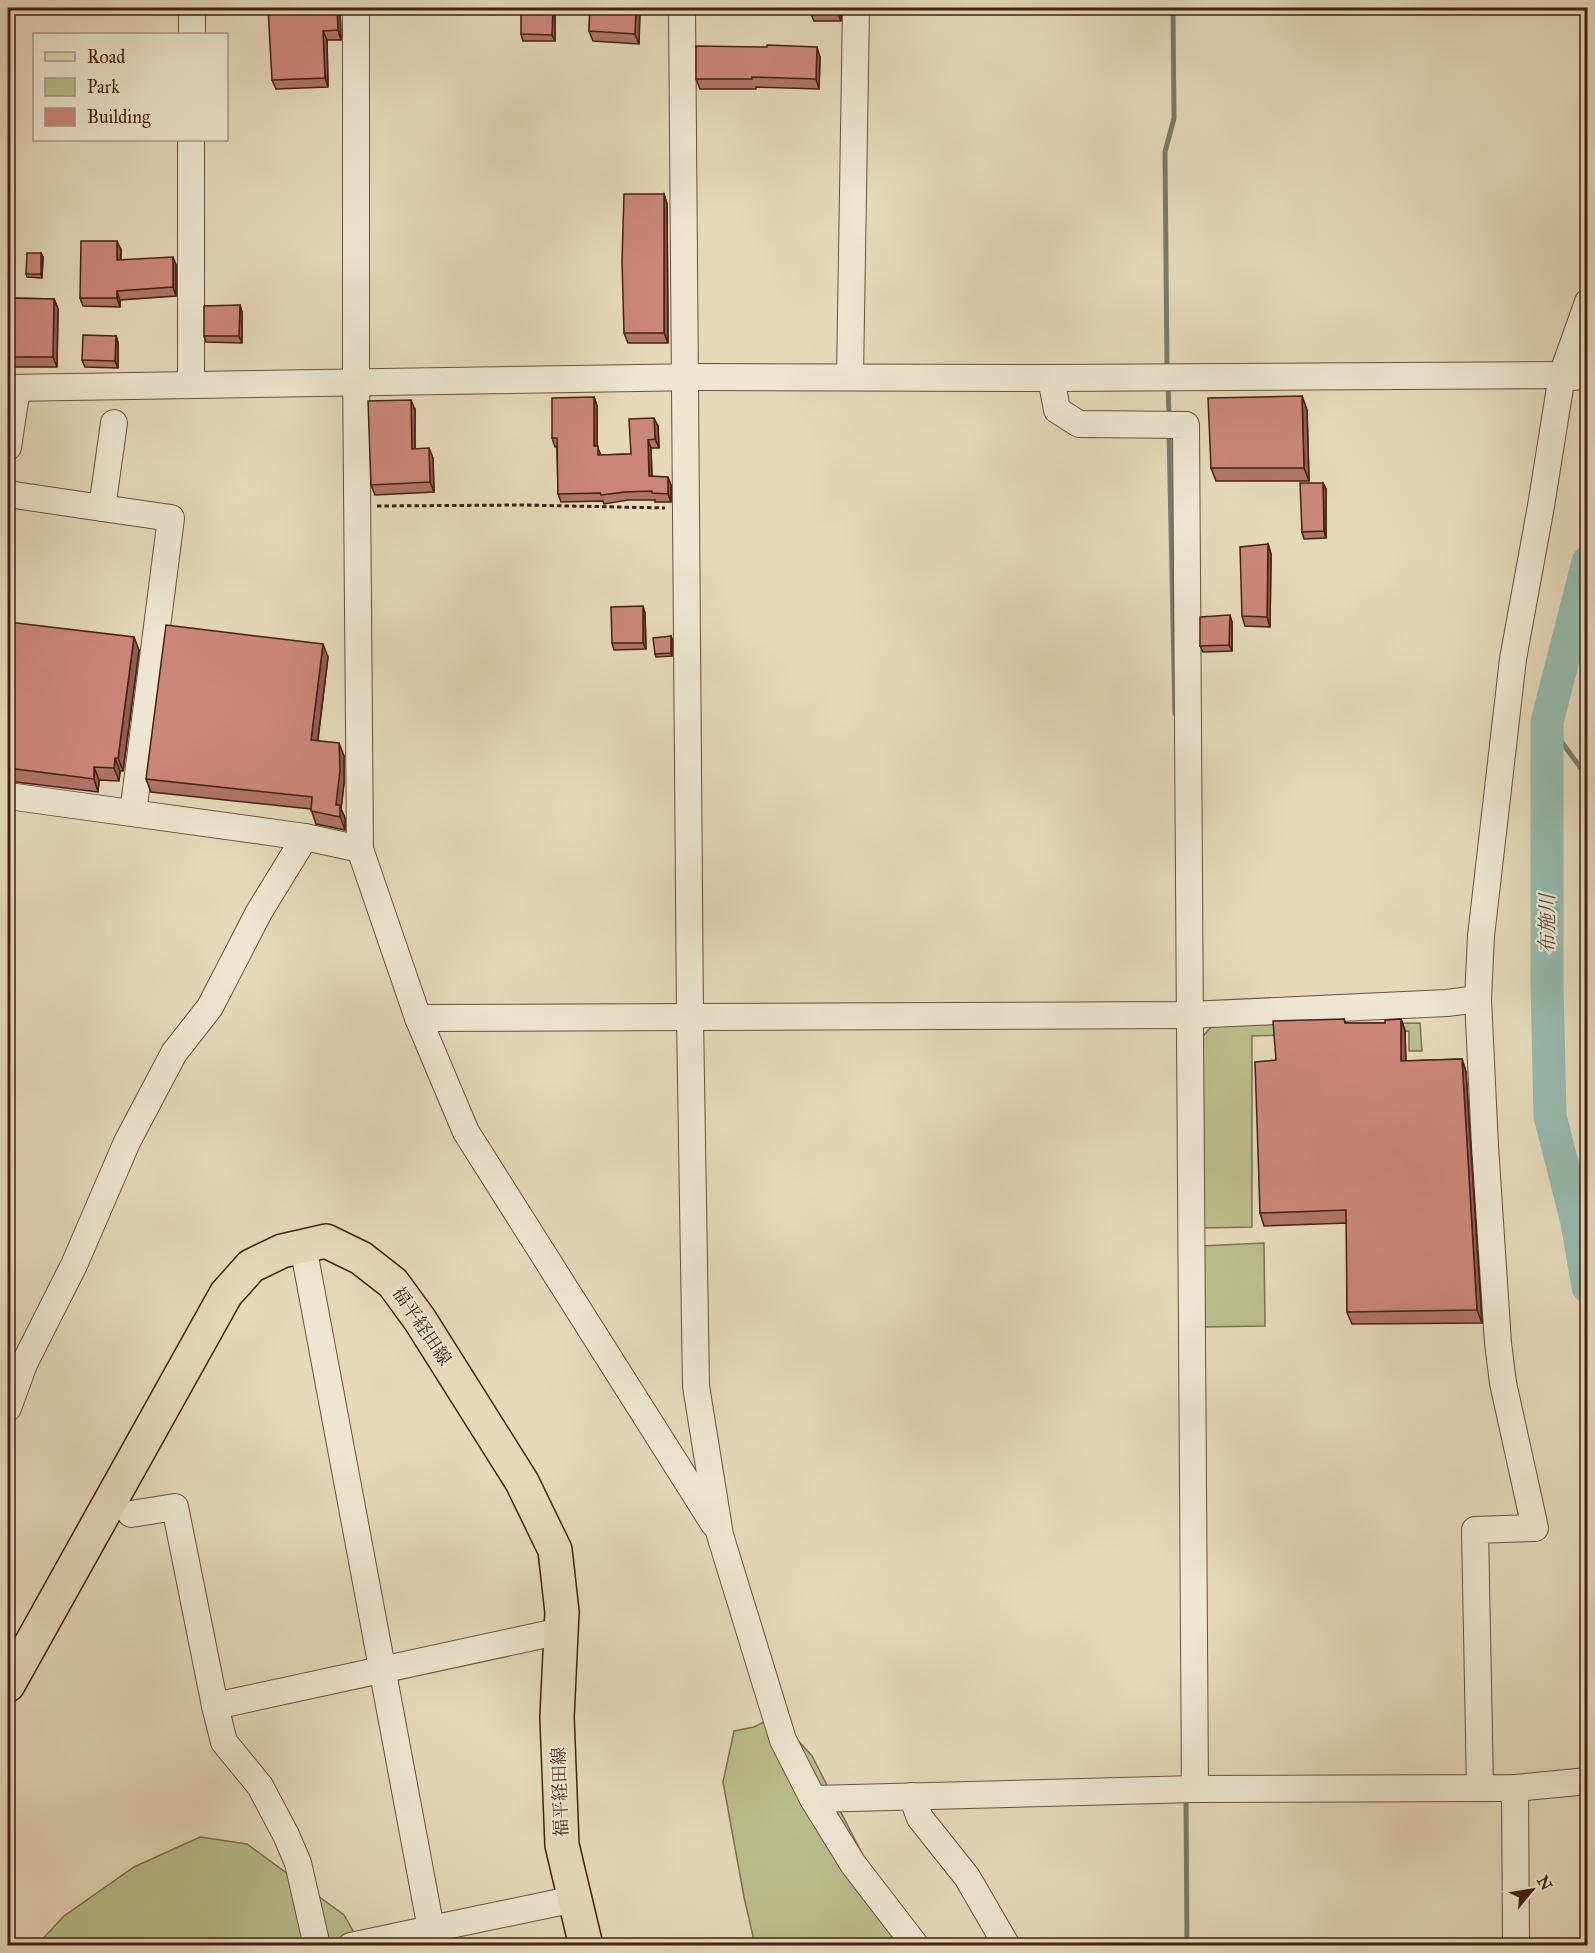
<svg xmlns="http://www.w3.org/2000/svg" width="1595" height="1953" font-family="'IM FELL Great Primer','Noto Serif JP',serif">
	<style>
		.green { fill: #b9be8c; stroke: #7e704f; stroke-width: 1.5 }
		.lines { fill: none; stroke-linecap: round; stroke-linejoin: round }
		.stream { stroke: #757d70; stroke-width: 5 }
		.river { stroke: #96baaf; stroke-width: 33 }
		.minor-casing { stroke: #6c4f3c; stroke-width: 28 }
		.major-casing { stroke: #432112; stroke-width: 36 }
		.path { stroke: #432112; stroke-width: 3; stroke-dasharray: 4.5 3; stroke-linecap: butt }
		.minor { stroke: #eee6d2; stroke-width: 26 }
		.major { stroke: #e5d9ba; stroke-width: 33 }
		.wall { fill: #af7469; stroke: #432112; stroke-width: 1.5 }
		.shaded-wall { fill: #8e5e55; stroke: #432112; stroke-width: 1.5 }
		.building { fill: #cb877a; stroke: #432112; stroke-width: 1.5 }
		.labels { text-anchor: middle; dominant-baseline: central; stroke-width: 4.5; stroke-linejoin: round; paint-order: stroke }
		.street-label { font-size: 18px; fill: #432112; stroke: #eee6d2 }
		.water-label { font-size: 20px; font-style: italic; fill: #584739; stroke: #eee6d2 }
	</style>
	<rect width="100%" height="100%" fill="#e5d9ba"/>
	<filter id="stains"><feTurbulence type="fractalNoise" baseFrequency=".00333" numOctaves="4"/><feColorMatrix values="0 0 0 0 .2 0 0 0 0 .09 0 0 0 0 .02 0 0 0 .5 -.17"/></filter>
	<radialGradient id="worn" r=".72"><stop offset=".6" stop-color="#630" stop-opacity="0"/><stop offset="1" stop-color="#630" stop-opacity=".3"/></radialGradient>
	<g class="green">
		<polygon points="1420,1023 1422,1051 1409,1051 1409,1031 1252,1036 1252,1227 1202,1228 1201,1038 1214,1024"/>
		<polygon points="1264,1243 1265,1326 1201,1327 1200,1246"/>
		<polygon points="764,1722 783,1724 812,1756 909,1945 755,1945 744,1897 723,1782 734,1731 754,1727"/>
		<polygon points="200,1837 247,1844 344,1915 361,1945 36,1946 64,1916 134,1867"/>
	</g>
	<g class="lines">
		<g class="stream">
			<polyline points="1167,369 1165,152 1174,118 1173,8"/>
			<polyline points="1168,384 1169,417"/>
			<polyline points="1169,432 1175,714"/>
			<polyline points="1547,722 1588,778"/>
			<polyline points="1186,1797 1187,1946"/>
		</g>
		<polyline class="river" points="1588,562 1547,722 1547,984 1550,1116 1577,1222 1588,1287"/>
		<g class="minor-casing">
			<g id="minor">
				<polyline points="356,8 356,365 360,849 418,1018 466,1132 714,1524"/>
				<polyline points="682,8 690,1018 696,1386 720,1535 783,1740 813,1799 853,1864 916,1946"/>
				<polyline points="192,34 192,8"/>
				<polyline points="850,377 856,8"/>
				<polyline points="1051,378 1057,410 1079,424 1186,425 1195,1789"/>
				<polyline points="191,384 191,140"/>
				<polyline points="8,388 704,377 1051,378 1562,375 1574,377 1588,375"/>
				<polyline points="8,447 17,388"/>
				<polyline points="8,494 102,508 114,423"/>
				<polyline points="102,508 171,518 133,813"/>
				<polyline points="8,796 305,837 360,849"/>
				<polyline points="418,1018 1189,1015 1447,1003 1478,999"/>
				<polyline points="303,1246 431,1929 575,1899"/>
				<polyline points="8,1408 24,1364 74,1265 127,1142 174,1053 210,1007 259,912 305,837"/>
				<polyline points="131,1514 175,1507 215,1706 561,1631"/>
				<polyline points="215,1706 224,1742 260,1786 286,1835 298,1863 317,1946"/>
				<polyline points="1480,1787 1475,1530 1535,1528 1503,1383 1498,1343 1485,1146 1478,999 1481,936 1513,659 1541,506 1562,375 1588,302"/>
				<polyline points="1515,1788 1516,1946"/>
				<polyline points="912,1796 920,1818 967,1877 1007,1946"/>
				<polyline points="813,1799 1195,1789 1515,1788 1588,1781"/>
				<polyline points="351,1946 431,1929"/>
			</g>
		</g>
		<g class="major-casing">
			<polyline id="major" points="8,1685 226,1294 251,1266 282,1251 326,1241 361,1258 393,1283 420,1320 522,1482 555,1550 562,1612 557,1717 562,1845 586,1946"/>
		</g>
		<polyline class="path" points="377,506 522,505 665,508"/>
		<use href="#minor" class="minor"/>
		<use href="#major" class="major"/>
	</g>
	<g class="wall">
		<polygon points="340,8 341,40 327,40 328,87 276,89 272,80"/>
		<polygon points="555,8 555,41 523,41 521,34"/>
		<polygon points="590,8 640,8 639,44 593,41 589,31"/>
		<polygon points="811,8 842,8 841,21 814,21 811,14"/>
		<polygon points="820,57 819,89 756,87 756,89 700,89 696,79"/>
		<polygon points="664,194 667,204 668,343 628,343 624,333"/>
		<polygon points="121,250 121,260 176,265 176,296 120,300 120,307 83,306 80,298"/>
		<polygon points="41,253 43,257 42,278 27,277 26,274"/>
		<polygon points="8,298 54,299 58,309 57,367 8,367"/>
		<polygon points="240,305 242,312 242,343 206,342 204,336"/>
		<polygon points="116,336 118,343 118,368 85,367 82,360"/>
		<polygon points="1302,396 1307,410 1309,481 1216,481 1211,468"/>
		<polygon points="594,397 597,406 597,446 601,455 631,454 658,426 659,448 651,448 652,476 671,485 671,502 655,502 655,500 628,500 604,504 603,501 561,502 558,494 557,447 555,447 552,438"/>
		<polygon points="415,410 415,448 433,458 434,492 375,495 371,485"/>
		<polygon points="1323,483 1326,489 1326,538 1304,539 1302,532"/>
		<polygon points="1268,544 1271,554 1270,627 1245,626 1242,616"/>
		<polygon points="645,613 646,649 614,650 612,643"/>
		<polygon points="8,622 139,650 123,771 120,771 119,781 99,780 98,792 8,781"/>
		<polygon points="1232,622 1232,651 1203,652 1200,646"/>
		<polygon points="671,636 672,639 672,656 656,657 655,654"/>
		<polygon points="328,657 318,740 344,756 344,783 341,809 345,818 345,830 316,824 311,809 151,792 146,779"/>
		<polygon points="1344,1019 1346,1023 1385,1023 1401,1019 1405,1031 1406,1061 1462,1059 1466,1072 1482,1323 1352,1324 1347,1312 1347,1223 1264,1226 1260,1213 1276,1060"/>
	</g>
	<g class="shaded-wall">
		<polygon points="337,8 340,8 341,40 338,30"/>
		<polygon points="553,8 555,8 555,41 552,35"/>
		<polygon points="636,8 640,8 639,44 635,34"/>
		<polygon points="839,8 842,8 841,21 838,14"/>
		<polygon points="323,31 327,40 328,87 325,78"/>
		<polygon points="817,47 820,57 819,89 816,79"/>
		<polygon points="664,194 667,204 668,343 664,333"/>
		<polygon points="117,241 121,250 120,269 117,260"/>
		<polygon points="41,253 43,257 42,278 41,274"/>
		<polygon points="173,257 176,265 176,296 173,287"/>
		<polygon points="117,291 120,300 120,307 117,298"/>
		<polygon points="54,299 58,309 57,367 53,357"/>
		<polygon points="240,305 242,312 242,343 239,336"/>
		<polygon points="116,336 118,343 118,368 115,361"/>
		<polygon points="1302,396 1307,410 1309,481 1304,468"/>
		<polygon points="594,397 597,406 597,455 594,446"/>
		<polygon points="411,400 415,410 415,459 412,449"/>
		<polygon points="654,418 658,426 659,448 655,439"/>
		<polygon points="648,440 651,448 652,485 649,476"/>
		<polygon points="429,448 433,458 434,492 430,482"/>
		<polygon points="668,477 671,485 671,502 668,494"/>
		<polygon points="1323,483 1326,489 1326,538 1324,531"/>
		<polygon points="1268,544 1271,554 1270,627 1267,617"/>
		<polygon points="643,606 645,613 646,649 643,643"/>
		<polygon points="1230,615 1232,622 1232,651 1229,645"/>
		<polygon points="671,636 672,639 672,656 671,653"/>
		<polygon points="134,637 139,650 123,771 118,758"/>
		<polygon points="323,644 328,657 316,753 311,740"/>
		<polygon points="339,743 344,756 344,783 341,809 345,818 345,830 336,805"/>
		<polygon points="115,758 120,771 119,781 114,768"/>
		<polygon points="94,767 99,780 98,792 94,779"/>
		<polygon points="1401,1019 1405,1031 1406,1074 1401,1061"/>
		<polygon points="1462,1059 1466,1072 1482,1323 1477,1310"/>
	</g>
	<g class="building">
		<polygon points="268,8 337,8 338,30 323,31 325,78 272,80"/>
		<polygon points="521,8 553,8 552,35 521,34"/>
		<polygon points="590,8 636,8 635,34 589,31"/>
		<polygon points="811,8 839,8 838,14 811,14"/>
		<polygon points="767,45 817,47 816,79 752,77 752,79 696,79 696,46 767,47"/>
		<polygon points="624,194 664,194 664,333 624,333 622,261"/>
		<polygon points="81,241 117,241 117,260 173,257 173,287 117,291 117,298 80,298"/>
		<polygon points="27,253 41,253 41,274 26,274"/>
		<polygon points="8,298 54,299 53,357 8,357"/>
		<polygon points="240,305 239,336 204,336 204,306"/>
		<polygon points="83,335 116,336 115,361 82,360"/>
		<polygon points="1302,396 1304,468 1211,468 1208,398"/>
		<polygon points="594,397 594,446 598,446 598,455 631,454 629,419 654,418 655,439 648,440 649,476 668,477 668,494 652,493 652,491 625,492 601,495 600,493 558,494 557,438 552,438 552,398"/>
		<polygon points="411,400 412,449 429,448 430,482 371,485 368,401"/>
		<polygon points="1300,483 1323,483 1324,531 1302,532"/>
		<polygon points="1268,544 1267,617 1242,616 1240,547"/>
		<polygon points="643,606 643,643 612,643 611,607"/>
		<polygon points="1230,615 1229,645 1200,646 1200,617"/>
		<polygon points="8,622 134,637 118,758 115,758 114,768 94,767 94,779 8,768"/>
		<polygon points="166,625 323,644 311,740 339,743 340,770 336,805 340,805 340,817 311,811 312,797 146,779"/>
		<polygon points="671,636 671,653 655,654 653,638"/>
		<polygon points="1344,1019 1345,1023 1385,1023 1385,1020 1401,1019 1401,1061 1462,1059 1477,1310 1347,1312 1346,1210 1260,1213 1255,1062 1276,1060 1273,1021"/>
	</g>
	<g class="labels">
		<g class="street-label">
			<text transform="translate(422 1326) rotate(56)">福平経田線</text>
			<text transform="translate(560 1792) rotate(-92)">福平経田線</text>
		</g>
		<g class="water-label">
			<text transform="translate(1547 924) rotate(-90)">布施川</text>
		</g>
	</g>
	<rect width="1595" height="1953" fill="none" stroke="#e5d9ba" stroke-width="30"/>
	<rect x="9" y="9" width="1577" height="1935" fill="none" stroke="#432112" stroke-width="3"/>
	<rect x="15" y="15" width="1565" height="1923" fill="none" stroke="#432112" stroke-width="1.5"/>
	<rect x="33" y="33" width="195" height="108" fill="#eee6d2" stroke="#aa9785" stroke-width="1.5"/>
	<rect x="45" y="52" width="30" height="9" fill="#e5d9ba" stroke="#aa9785" stroke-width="1.5"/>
	<text x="87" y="63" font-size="18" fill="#432112">Road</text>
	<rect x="45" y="78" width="30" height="18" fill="#b9be8c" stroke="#aa9785" stroke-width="1.5"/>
	<text x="87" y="93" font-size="18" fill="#432112">Park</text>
	<rect x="45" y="108" width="30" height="18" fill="#cb877a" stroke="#aa9785" stroke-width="1.5"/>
	<text x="87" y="123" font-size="18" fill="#432112">Building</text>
	<g transform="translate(1532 1890) rotate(60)" stroke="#eee6d2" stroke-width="4.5" paint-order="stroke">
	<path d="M0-4.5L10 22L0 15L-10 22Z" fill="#432112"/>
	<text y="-9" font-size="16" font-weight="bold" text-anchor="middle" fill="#432112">N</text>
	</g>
	<rect width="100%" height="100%" filter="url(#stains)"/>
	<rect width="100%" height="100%" fill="url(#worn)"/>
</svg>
